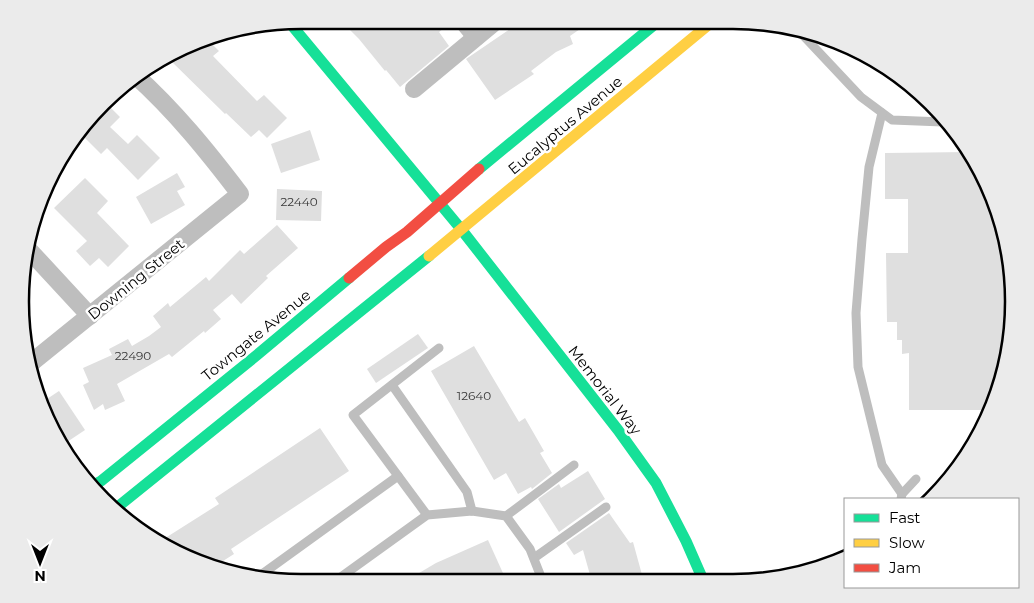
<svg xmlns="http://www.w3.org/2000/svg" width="1034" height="603" font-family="Montserrat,sans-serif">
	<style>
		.building { fill: #dfdfdf }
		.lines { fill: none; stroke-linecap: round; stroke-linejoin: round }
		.lane { stroke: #bebebe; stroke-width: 9 }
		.street { stroke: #bebebe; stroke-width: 18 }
		.fast { stroke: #16e098; stroke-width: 11 }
		.slow { stroke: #ffcf43; stroke-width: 11 }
		.jam { stroke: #f24e42; stroke-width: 11 }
		.labels { text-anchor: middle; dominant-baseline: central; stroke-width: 5; stroke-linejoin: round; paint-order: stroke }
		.number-label { font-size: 12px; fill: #383838 }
		.street-label { font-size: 15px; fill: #000; stroke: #fff }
		.rim { fill: none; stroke: #000; stroke-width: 2.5 }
	</style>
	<rect width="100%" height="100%" fill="#fff"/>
	<g class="building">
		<polygon points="340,20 438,20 444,28 439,32 449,46 400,87 386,70 385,71 359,39"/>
		<polygon points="518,20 593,20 570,36 573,44 556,52 531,71 534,74 495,100 466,59 513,27 512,26"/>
		<polygon points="206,38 219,51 213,56 257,101 264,95 287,118 267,138 259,130 251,137 226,113 225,114 168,58"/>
		<polygon points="107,104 120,117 110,127 128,144 137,135 160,158 138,180 107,148 101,154 79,132"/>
		<polygon points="310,130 320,160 281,173 271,144"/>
		<polygon points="969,152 1009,246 1009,356 986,410 909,410 909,353 902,354 902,340 897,340 897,322 887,322 886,253 908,253 908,199 885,199 885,153"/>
		<polygon points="177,173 185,187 177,191 185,205 151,224 136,197"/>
		<polygon points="85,178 108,201 97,213 129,246 108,267 99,258 90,266 76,251 87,241 54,208"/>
		<polygon points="277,189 322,191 321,221 276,220"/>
		<polygon points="277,225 298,248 266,276 268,278 241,304 232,294 213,310 221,319 205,333 204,331 172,357 169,354 117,384 125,401 105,410 103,404 94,410 83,385 89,382 83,368 112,355 109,349 128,339 132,346 149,336 161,327 153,316 168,303 170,307 206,277 209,281 240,250 244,254"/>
		<polygon points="418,334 428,348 376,383 367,369"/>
		<polygon points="474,346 519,422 525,418 544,451 540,453 552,473 532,489 531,487 518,494 506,473 494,480 431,371"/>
		<polygon points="59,391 85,430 67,442 41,403"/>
		<polygon points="320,428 349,471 231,549 234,554 212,568 159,542 219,504 215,498"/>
		<polygon points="588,471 605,499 559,532 538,499 559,484 561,488"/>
		<polygon points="609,513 630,543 633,542 644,582 592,582 583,550 574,555 566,543"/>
		<polygon points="488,540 507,582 404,582 436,563"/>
	</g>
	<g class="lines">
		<g class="lane">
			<polyline points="798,30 861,97 892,120 943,122"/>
			<polyline points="882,113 869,167 862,239 856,313 858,367 882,465 902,494"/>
			<polyline points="392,385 467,492 472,511"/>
			<polyline points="901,499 902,494 916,479"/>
			<polyline points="427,515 353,415 439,348"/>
			<polyline points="506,516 574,465"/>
			<polyline points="534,558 606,507"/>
			<polyline points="258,577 398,476"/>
			<polyline points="334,582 427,515 472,511 506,516 530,549 543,582"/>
		</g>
		<g class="street">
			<polyline points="462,20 476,37"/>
			<polyline points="414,89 497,20"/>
			<polyline points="28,249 90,316"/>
			<path d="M 31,363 L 240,194 C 208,152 175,111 135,75"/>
		</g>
		<g class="fast">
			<polyline points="289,22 461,229 618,430 656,483 686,541 704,582"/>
			<polyline points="479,169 660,20"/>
			<polyline points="90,487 101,481 257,355 349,278"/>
			<polyline points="115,509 429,256"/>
		</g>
		<polyline class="slow" points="429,256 713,21"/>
		<polyline class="jam" points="349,278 386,247 407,232 479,169"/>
	</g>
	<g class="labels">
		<g class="number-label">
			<text x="299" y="201">22440</text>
			<text x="133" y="355">22490</text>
			<text x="474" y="395">12640</text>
		</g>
		<g class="street-label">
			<text transform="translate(565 125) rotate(-40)">Eucalyptus Avenue</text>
			<text transform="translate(136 279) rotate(-39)">Downing Street</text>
			<text transform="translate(256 335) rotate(-39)">Towngate Avenue</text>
			<text transform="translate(605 390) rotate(52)">Memorial Way</text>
		</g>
	</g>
	<path d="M0 0H1034V603H0ZM301 29H733A272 272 0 0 1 1005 301V302A272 272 0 0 1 733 574H301A272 272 0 0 1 29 302V301A272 272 0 0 1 301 29Z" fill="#ebebeb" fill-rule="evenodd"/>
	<path class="rim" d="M301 29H733A272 272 0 0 1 1005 301V302A272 272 0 0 1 733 574H301A272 272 0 0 1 29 302V301A272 272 0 0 1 301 29Z"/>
	<rect x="844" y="498" width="175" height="90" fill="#ffffff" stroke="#999999"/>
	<rect x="854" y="514" width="25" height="8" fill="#16e098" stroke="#999999"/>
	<text x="889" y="523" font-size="15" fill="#000000">Fast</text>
	<rect x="854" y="539" width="25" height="8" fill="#ffcf43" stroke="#999999"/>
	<text x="889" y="548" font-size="15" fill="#000000">Slow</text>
	<rect x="854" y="564" width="25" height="8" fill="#f24e42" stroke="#999999"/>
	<text x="889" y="573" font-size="15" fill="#000000">Jam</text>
	<g transform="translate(40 563) rotate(180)" stroke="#ffffff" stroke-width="4" paint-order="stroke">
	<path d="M0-4L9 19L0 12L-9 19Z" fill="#000000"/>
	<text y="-8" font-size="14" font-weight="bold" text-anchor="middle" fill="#000000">N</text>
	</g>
</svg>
